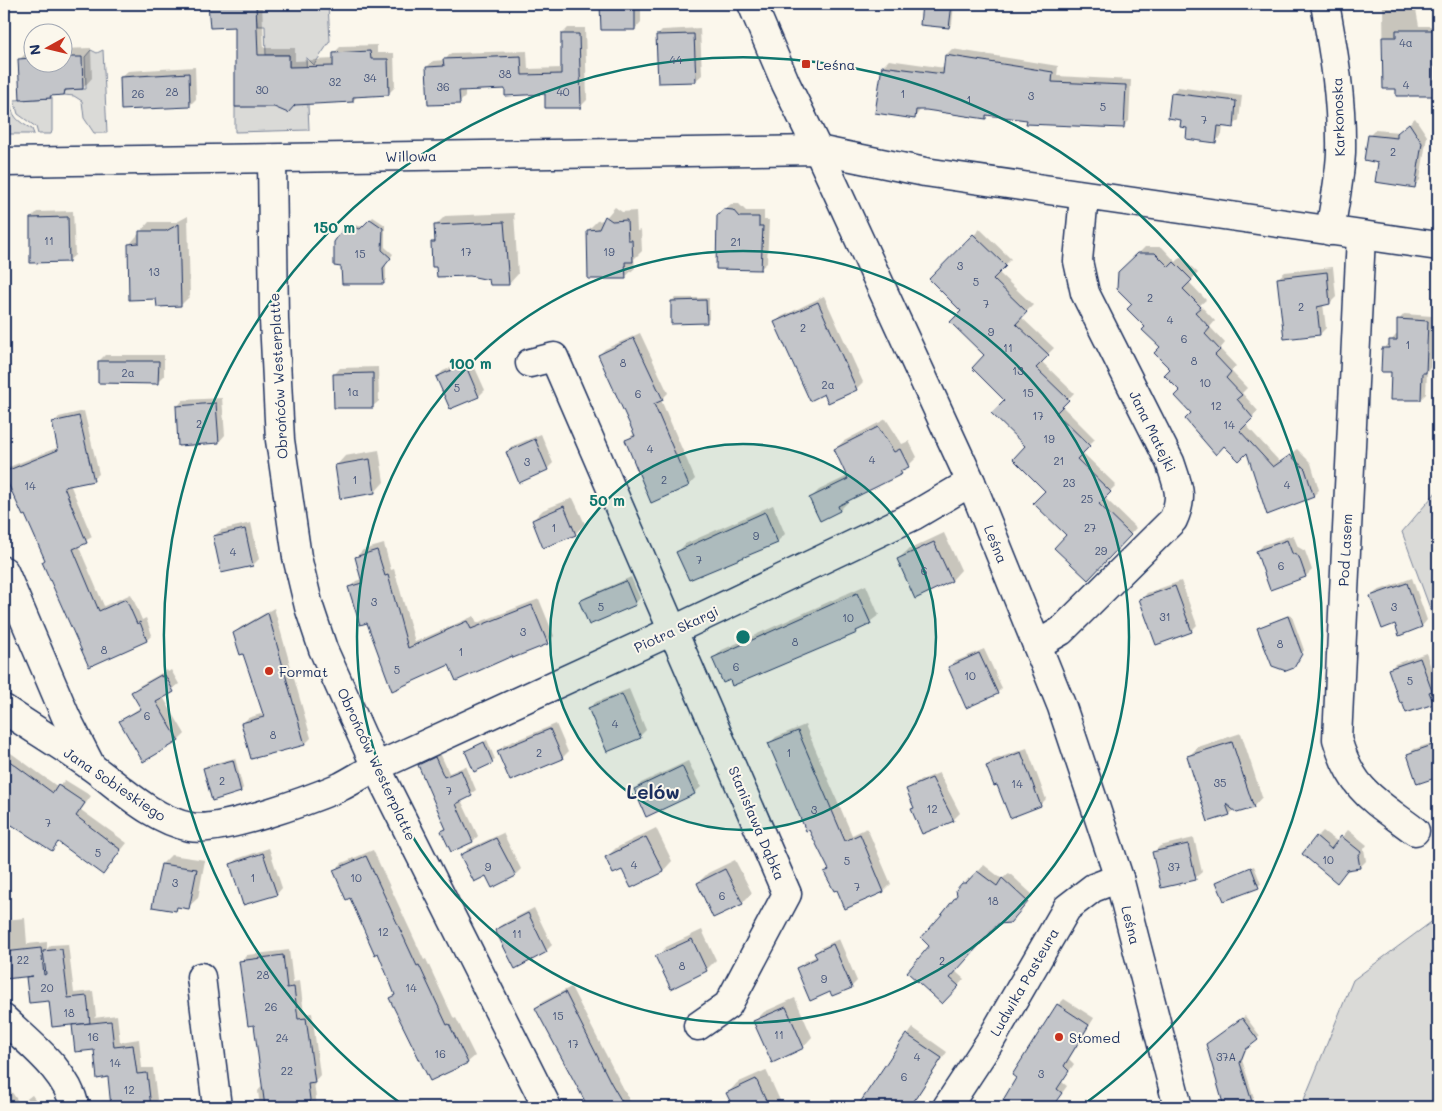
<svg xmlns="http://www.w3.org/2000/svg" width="1442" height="1111" font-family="Mali,sans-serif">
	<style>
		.green { fill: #dadad7; stroke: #7a849a }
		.shadow { fill: #0003 }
		.building { fill: #c3c5c9; stroke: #1b2f5e }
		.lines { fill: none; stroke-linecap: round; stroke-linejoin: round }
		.minor-casing { stroke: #1b2f5e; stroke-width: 31 }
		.minor { stroke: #fbf7ec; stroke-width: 28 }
		.ring { fill: none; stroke: #0f766e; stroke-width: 2.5 }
		.poi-dot { fill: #c8321e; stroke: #fbf7ec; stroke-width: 2 }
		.labels { text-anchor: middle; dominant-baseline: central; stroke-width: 4; stroke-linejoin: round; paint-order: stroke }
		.number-label { font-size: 11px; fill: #455479 }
		.poi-label { font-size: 14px; fill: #1b2f5e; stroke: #fbf7ec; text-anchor: start }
		.street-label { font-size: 14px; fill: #1b2f5e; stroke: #fbf7ec }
		.district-label { font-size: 19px; font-weight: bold; fill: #1b2f5e; stroke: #fbf7ec }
		.centre { fill: #0f766e; stroke: #fbf7ec; stroke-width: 2.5 }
		.ring-label { font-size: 15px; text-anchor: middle; font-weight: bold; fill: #0f766e; stroke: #fbf7ec; stroke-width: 4; stroke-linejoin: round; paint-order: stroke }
	</style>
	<rect width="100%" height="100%" fill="#fbf7ec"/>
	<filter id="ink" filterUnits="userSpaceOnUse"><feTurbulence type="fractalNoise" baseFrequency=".02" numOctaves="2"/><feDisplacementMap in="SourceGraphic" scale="10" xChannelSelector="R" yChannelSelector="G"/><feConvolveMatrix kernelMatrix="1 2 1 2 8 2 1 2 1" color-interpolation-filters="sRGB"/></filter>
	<g filter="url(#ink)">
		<g class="green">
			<polygon points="256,4 328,4 330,41 314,65 306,57 309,130 235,132 235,107 280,106 289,99 289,55 266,55 265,26 257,26"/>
			<polygon points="91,50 97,53 103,50 107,133 94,133 84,118 82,101 74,96 64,95 65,90 86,89 85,57"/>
			<polygon points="52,98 52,131 51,134 38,134 36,127 18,114 14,100"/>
			<path d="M 10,100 C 12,117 17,121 32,129 L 34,134 L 9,134 L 7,101 Z"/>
			<polygon points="1438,490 1438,630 1402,532"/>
			<polygon points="1438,917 1438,1107 1301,1107 1353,980"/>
		</g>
		<g class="shadow">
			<polygon points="210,4 262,4 264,48 295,48 295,61 334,59 334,53 341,46 377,45 377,53 394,53 395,87 388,94 358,95 353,101 296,103 288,111 236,25 211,27"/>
			<polygon points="602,4 641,4 641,22 635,29 602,29"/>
			<polygon points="924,4 954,4 952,24 949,27 922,24"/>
			<polygon points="1383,4 1415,4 1419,26 1437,26 1438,90 1433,95 1398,88 1384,88"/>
			<polygon points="568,28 585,28 587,100 580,107 546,93 507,88 465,90 465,97 459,103 427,67 433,61 445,60 451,53 527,51 528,69 562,68 562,34"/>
			<polygon points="700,28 702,75 695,81 657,36 663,30"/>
			<polygon points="91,48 92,78 83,88 68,89 64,93 53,94 50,97 19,60 29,50 32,50 32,62 62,62 62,49"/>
			<polygon points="952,49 1058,66 1057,76 1131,80 1129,121 1123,127 989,114 985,118 921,109 915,117 883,66 889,60 945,68 946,55"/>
			<polygon points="195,67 196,99 190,105 121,77 128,71"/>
			<polygon points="1178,87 1242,96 1239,120 1233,126 1223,125 1222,135 1216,141 1189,127 1182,119 1172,93"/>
			<polygon points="1415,118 1427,136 1420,180 1414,187 1380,162 1369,136 1375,130 1400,132"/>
			<polygon points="731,204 739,204 746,211 764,211 764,220 769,220 767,263 760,269 724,210"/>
			<polygon points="615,207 622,212 636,211 637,231 641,230 642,251 634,259 635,268 625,277 588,230 597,221 604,220"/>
			<polygon points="73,211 75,255 68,261 31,218 37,212"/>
			<polygon points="514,213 518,274 509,284 491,284 490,279 432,243 436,239 436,225 445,216"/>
			<polygon points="188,216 190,296 181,305 158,297 129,245 149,222 177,222"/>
			<polygon points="373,217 385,225 385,247 393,254 386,264 386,280 383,282 346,227 349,224 364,227"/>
			<polygon points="980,229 1011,259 998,272 1033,305 1021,317 1054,348 1041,361 1074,393 1062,406 1095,439 1082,452 1116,485 1104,497 1136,528 1088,579 963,311 931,279"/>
			<polygon points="1145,247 1162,247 1176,262 1181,257 1198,273 1189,282 1206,300 1200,305 1215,321 1210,327 1225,343 1220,349 1236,366 1231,371 1247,388 1242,393 1258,411 1245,424 1280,462 1297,449 1311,463 1319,490 1313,496 1193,413 1161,347 1134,304 1119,273"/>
			<polygon points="1333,267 1336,297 1330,303 1323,304 1326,328 1320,334 1278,278 1285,272"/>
			<polygon points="824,296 863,382 856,389 829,401 775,323 781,317"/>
			<polygon points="675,298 709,298 709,319 706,322 672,301"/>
			<polygon points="1404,314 1432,316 1431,367 1427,371 1426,394 1421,399 1393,371 1384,349 1396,335 1398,335 1399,320"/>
			<polygon points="640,333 668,393 661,400 695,479 689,485 652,501 626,441 635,433 599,355 605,349"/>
			<polygon points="105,355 164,355 164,376 158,382 99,361"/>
			<polygon points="471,359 485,390 479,396 450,407 437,377 443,371"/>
			<polygon points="378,367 379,401 372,407 334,375 340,368"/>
			<polygon points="222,398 225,435 219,442 177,407 183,400"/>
			<polygon points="84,411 99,474 93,479 70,484 92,537 78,545 104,606 131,594 142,620 146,618 152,635 147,640 90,665 26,513 4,473 9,467 59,447 54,422 59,417"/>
			<polygon points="886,419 902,444 909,441 917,457 901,473 847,500 848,502 840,510 811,498 819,490 848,476 835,449 844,441"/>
			<polygon points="541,434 553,463 547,469 507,452 513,446"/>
			<polygon points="379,450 384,482 375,492 336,466 345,456"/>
			<polygon points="573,498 585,524 575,534 533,520 543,510"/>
			<polygon points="773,505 785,534 777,542 678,552 685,544"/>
			<polygon points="251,523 259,559 253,565 214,536 221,530"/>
			<polygon points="944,533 961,570 952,580 915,597 898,559 908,550"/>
			<polygon points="1293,535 1298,547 1305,551 1312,570 1306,576 1257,552 1263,545"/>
			<polygon points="384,544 391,570 394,569 415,642 474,616 477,623 539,599 554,636 547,643 513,654 449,664 393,689 367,622 350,587 356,581 362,579 356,557 363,550"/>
			<polygon points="631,577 640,598 635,604 581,602 586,597"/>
			<polygon points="1412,578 1427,620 1422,626 1400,634 1396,623 1371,596 1377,591"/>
			<polygon points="1181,581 1197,625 1191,631 1141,600 1147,593"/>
			<polygon points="866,585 879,615 856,632 730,679 714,658 722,650"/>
			<polygon points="274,608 311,738 305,744 242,724 248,718 264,713 244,653 235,633 241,627"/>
			<polygon points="1291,614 1304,650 1294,667 1258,628"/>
			<polygon points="984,649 1002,688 997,693 949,667 954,662"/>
			<polygon points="1426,653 1437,685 1435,687 1438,698 1433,703 1390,670 1395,664"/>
			<polygon points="167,670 168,672 171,670 179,684 163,697 185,734 179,740 143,760 120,721 141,707 133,692 139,686"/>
			<polygon points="629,689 646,730 640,736 590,708 596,702"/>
			<polygon points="556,724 568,752 562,758 498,752 504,745"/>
			<polygon points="805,725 852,835 867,828 891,884 884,891 846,907 838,888 826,872 830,869 769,744 776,737"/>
			<polygon points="1241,733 1262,797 1253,807 1235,809 1230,814 1188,757 1198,747"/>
			<polygon points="487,740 495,759 475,770 466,751"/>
			<polygon points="1438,741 1438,777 1408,755 1414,749"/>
			<polygon points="4,748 58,787 65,780 91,796 81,810 127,843 103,873 59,841 52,849 29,818 4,800"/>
			<polygon points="1027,748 1046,799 1041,804 1010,816 998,784 987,766 993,760"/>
			<polygon points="440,753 449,773 466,766 476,790 461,800 478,836 473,841 452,850 443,831 446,828 419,765 424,760"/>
			<polygon points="235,758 243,788 241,791 205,768 207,765"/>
			<polygon points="688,761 701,787 694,793 635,790 641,783"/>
			<polygon points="939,773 960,813 953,820 923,833 912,809 915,807 908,789 914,783"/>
			<polygon points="656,828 672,861 663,871 623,869 606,858 616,848"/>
			<polygon points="1348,830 1367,845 1364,849 1366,861 1360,867 1348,869 1343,875 1317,837 1323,831 1338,842"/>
			<polygon points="503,833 521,869 515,875 487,875 462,856 468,849"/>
			<polygon points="1194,838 1202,872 1195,878 1154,852 1160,846"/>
			<polygon points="269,848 282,888 277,894 244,904 231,865 237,859"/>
			<polygon points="373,850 424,960 426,959 454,1019 456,1018 475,1056 468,1062 391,998 396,993 378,952 335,870 342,863"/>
			<polygon points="171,855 205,860 198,898 188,907 179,906 175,909 162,864"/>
			<polygon points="735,860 752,893 742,903 698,883 708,873"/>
			<polygon points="984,865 1002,879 1009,873 1033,895 1016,915 998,923 955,971 964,979 948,997 931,946 963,884 969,878 973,878"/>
			<polygon points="1254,866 1261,884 1224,900 1217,882"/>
			<polygon points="4,905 5,920 25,918 27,944 47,942 47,949 51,945 68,944 74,993 93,991 96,1016 94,1018 117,1015 120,1042 139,1039 142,1068 153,1068 158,1107 112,1107 109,1076 95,1048 73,1026 75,1023 27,977 30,975 6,977 4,957"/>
			<polygon points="534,908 552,945 546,951 497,930 503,924"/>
			<polygon points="702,930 716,960 706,970 657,957 666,947"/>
			<polygon points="839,939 857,981 851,987 831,990 798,968 804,962 817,956 815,953 822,947"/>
			<polygon points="289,950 293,982 300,981 304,1014 312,1013 320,1075 314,1082 317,1107 260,1107 258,1091 263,1085 256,1024 241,961 247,955"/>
			<polygon points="571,987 633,1107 589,1107 536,1008 542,1002"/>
			<polygon points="795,998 812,1037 803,1047 755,1021 764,1012"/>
			<polygon points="1064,999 1094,1018 1069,1059 1074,1064 1062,1082 1067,1086 1052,1107 1016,1107 1005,1100 1058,1005"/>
			<polygon points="1245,1016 1260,1036 1247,1047 1242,1060 1254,1098 1251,1101 1226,1107 1207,1045"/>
			<polygon points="913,1028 947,1052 910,1107 865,1107 877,1101 870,1088"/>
			<polygon points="766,1070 783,1107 734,1107 728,1093 737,1083"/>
			<polygon points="4,1081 20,1104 32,1095 41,1107 4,1107"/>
			<polygon points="417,1102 434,1107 412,1107"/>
		</g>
		<g class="building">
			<polygon points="208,4 256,4 258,55 289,55 289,67 333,66 333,53 370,51 371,59 388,59 389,95 353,97 353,102 295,105 288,113 274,107 235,107 235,27 210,28"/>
			<polygon points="600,4 635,4 635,30 601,30"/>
			<polygon points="922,4 952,4 949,28 920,25"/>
			<polygon points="1396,30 1433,30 1434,96 1396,96 1396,89 1383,89 1382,37 1396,37"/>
			<polygon points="561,34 579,34 581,108 545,108 545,94 505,96 505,89 459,91 460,104 428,105 426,67 444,66 443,59 521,56 522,75 561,74"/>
			<polygon points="694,34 696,82 658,83 656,35"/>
			<polygon points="945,55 1053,72 1052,82 1126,85 1124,128 1026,124 1027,120 986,115 986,119 926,110 916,110 915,119 875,113 882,66 943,74"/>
			<polygon points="62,57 82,57 83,89 65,90 64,95 50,96 51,98 20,100 18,59 32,58 32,62 62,62"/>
			<polygon points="189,73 190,107 121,110 120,77"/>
			<polygon points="1171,93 1236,101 1234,128 1218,126 1216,143 1186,139 1187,128 1180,127 1181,120 1168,118"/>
			<polygon points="1409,123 1422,143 1415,188 1375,182 1378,163 1364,160 1368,135 1397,138 1397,133"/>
			<polygon points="723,209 733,210 739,217 759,217 759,226 763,226 761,270 716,269 717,216"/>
			<polygon points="605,216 612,221 627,220 628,240 632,240 633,262 625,262 626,279 588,279 587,230 599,229"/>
			<polygon points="68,217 69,262 30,263 30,218"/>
			<polygon points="370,219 383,228 382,250 391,258 383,268 384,284 342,284 341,267 334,266 334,242 345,226 360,229"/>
			<polygon points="504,222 509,285 490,285 489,280 470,276 437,277 436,267 432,267 431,242 435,242 434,225"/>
			<polygon points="179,224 181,306 157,307 156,299 129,300 128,244 139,243 139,231 166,231"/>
			<polygon points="973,234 1006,266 993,279 1027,312 1016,324 1049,355 1036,368 1069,400 1056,413 1090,446 1077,459 1111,492 1099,504 1131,535 1088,580 1054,548 1066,535 1033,503 1045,491 1013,459 1025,446 991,413 1004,400 972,368 984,355 950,322 961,311 929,279"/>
			<polygon points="1138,253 1155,253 1169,267 1174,262 1192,280 1183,289 1201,307 1195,312 1210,328 1205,334 1220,350 1215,355 1231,372 1226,378 1242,395 1237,399 1253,418 1240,431 1273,467 1290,455 1305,469 1314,497 1267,515 1247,453 1239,461 1224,446 1216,455 1185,419 1191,413 1175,396 1180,391 1164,375 1170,369 1154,353 1160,347 1142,330 1145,327 1127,309 1132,304 1117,289 1118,272"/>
			<polygon points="1327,272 1330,304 1317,307 1320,335 1284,339 1277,278"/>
			<polygon points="706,300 707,323 671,324 671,301"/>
			<polygon points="818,302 857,390 828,403 824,394 810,401 774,322"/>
			<polygon points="1397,319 1428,321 1426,373 1422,373 1421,400 1390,400 1391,372 1381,372 1382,348 1389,348 1389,340 1397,340"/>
			<polygon points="634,338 663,400 654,404 689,486 651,503 625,440 635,436 598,355"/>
			<polygon points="98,361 159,361 158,384 98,383"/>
			<polygon points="465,364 479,397 450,409 436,377"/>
			<polygon points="373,373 373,408 334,408 333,374"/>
			<polygon points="216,403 219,443 178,446 176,406"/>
			<polygon points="79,416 94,481 64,487 87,543 73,549 99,611 126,599 137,624 140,622 147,641 89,667 42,562 45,560 25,515 23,516 4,475 4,472 58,450 52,422"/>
			<polygon points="878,427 894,452 900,449 909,467 900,471 902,474 838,506 840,511 820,521 809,498 848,479 834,449"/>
			<polygon points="535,439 548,470 519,483 506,452"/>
			<polygon points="370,459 375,493 340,499 335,465"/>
			<polygon points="564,506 576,535 543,548 532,520"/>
			<polygon points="765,512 778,543 689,580 676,552"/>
			<polygon points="245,529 253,566 221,573 213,536"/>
			<polygon points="1287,540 1292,553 1299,557 1306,577 1270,590 1256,551"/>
			<polygon points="934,542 952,581 915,599 897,559"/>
			<polygon points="377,550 385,576 388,575 408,648 467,621 471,629 532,605 548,644 513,658 512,656 456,681 449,665 392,691 367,623 360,625 348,587 362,583 355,557"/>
			<polygon points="626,581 636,605 589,625 579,601"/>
			<polygon points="1407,583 1422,627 1399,636 1395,624 1382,629 1370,596"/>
			<polygon points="1175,586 1192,632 1156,645 1139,599"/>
			<polygon points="857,593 871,624 856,631 857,633 732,686 730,680 723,683 712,658"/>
			<polygon points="268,613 305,745 251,759 241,723 264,717 243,654 240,655 233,633"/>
			<polygon points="1288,616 1302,654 1294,668 1286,671 1272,666 1257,628"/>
			<polygon points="979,653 998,694 966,708 948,667"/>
			<polygon points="1420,658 1432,691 1429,692 1434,704 1406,713 1402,702 1400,703 1388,669"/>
			<polygon points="161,675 161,677 165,675 174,692 156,702 179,741 143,762 119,721 141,709 131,692"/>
			<polygon points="622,694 641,738 607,752 588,708"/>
			<polygon points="550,729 563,759 510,781 497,751"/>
			<polygon points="798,731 845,841 860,834 884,892 845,909 837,890 834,891 824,872 829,870 809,830 806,831 768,743"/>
			<polygon points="484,742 493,763 474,772 465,751"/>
			<polygon points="1232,742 1254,808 1237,813 1226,804 1230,815 1208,822 1187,756"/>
			<polygon points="1438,743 1438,777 1417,784 1407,754"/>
			<polygon points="1021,752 1041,806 1010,818 997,785 994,786 986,766"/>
			<polygon points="4,757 53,793 58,785 85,803 76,816 121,850 103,875 58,842 52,851 4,820"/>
			<polygon points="435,757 444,777 461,770 472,796 456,804 473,842 451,852 441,831 446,829 418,765"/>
			<polygon points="233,760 241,792 212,801 203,768"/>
			<polygon points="682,766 695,794 646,817 634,789"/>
			<polygon points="932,778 954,821 922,834 911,809 914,808 906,789"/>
			<polygon points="1316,836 1331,849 1341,836 1361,852 1358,856 1360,868 1347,870 1337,883 1302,854"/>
			<polygon points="646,837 664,872 631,888 622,870 613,874 605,857"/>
			<polygon points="496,838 516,876 492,888 486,876 474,882 460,855"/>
			<polygon points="1188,844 1196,880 1161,888 1152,852"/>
			<polygon points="263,853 277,895 243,905 230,864"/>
			<polygon points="366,856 417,966 419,965 447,1025 449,1024 468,1063 430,1081 389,998 395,995 378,953 375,955 350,898 346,900 333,870"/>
			<polygon points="161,864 197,869 189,909 177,907 176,911 152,907"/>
			<polygon points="1251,867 1259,888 1224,901 1216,882"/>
			<polygon points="725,869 743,904 713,918 697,883"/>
			<polygon points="977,871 997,886 1002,878 1028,902 1010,923 998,924 950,978 959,986 942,1004 907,972 929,946 921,938 943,913 957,895 956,890 962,883 966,883"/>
			<polygon points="528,913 547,952 515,969 495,930"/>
			<polygon points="692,939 707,971 671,989 655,956"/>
			<polygon points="833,944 852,988 832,996 830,992 810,1001 796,968 817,958 814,953"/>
			<polygon points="41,948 44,975 46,974 43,951 62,949 68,998 87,996 90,1023 52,1027 49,1001 29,1003 26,977 33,976 5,979 4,952"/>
			<polygon points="283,955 287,988 294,987 298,1019 306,1018 315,1083 308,1084 311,1107 265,1107 254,1025 248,1026 239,961"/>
			<polygon points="565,992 611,1083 625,1107 588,1107 535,1008"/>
			<polygon points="1057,1004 1089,1025 1064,1066 1069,1071 1057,1089 1062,1093 1052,1107 1013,1107 1003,1100 1016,1078 1012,1075"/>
			<polygon points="786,1007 804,1048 772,1063 753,1021"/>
			<polygon points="1242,1018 1258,1040 1245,1050 1240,1063 1252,1102 1234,1107 1224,1107 1206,1044"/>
			<polygon points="111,1021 114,1047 133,1045 137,1074 147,1073 151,1107 111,1107 108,1077 97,1079 94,1050 75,1052 72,1025"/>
			<polygon points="906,1034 942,1058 910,1107 857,1107"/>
			<polygon points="756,1079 769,1107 733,1107 726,1093"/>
		</g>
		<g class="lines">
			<g class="minor-casing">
				<g id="minor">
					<polyline points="752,4 786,84 818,150 971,482 1062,707 1119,878 1178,1107"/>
					<path d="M 1325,4 C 1334,53 1342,101 1341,152 C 1340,178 1334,206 1330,231"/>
					<polyline points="272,159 274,320 280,440 297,557 309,607 323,649 376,767 547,1107"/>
					<polyline points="4,162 818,150 925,172 1438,246"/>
					<path d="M 1361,236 L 1337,739 C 1352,791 1374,800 1415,831"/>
					<polyline points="530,363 554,357 787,894 728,1005 698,1026"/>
					<polyline points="4,571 66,717 91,766"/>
					<path d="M 1037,645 L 1061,631 L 1173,520 C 1184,496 1178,486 1170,462 L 1085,293 L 1078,261 L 1084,196"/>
					<path d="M 4,709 C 33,729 64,747 93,768 C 123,790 152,819 190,827 C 220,833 309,800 340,787 C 352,781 364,773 376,767 L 674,630 L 915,515 L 971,482"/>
					<polyline points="201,977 217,1107"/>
					<path d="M 4,1019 C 31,1045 66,1070 75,1107"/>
					<polyline points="947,1107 989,1043 1067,908 1093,888 1119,878"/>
				</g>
			</g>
			<use href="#minor" class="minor"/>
		</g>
	</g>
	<circle cx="743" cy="637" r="193" fill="#0f766e" fill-opacity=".12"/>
	<g class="ring">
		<circle cx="743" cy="637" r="193"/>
		<circle cx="743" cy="637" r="386"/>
		<path d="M403 1105A579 579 0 1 1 1083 1105"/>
	</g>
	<g class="poi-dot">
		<rect x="801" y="59" width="10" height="10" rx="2.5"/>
		<circle cx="269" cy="671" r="5"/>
		<circle cx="1059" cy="1037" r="5"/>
	</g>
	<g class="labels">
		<g class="number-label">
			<text x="1406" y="42">4a</text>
			<text x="676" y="59">44</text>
			<text x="505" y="73">38</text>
			<text x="370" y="77">34</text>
			<text x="335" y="81">32</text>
			<text x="1406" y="84">4</text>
			<text x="443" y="86">36</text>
			<text x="262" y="89">30</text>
			<text x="172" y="91">28</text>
			<text x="563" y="91">40</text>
			<text x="138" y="93">26</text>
			<text x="903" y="93">1</text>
			<text x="1031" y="95">3</text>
			<text x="969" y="99">1</text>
			<text x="1103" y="106">5</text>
			<text x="1204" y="119">7</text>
			<text x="1393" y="151">2</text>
			<text x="49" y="240">11</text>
			<text x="736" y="241">21</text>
			<text x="466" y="251">17</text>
			<text x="609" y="251">19</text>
			<text x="360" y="253">15</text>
			<text x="960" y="265">3</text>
			<text x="154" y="271">13</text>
			<text x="976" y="281">5</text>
			<text x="1150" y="297">2</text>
			<text x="986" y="303">7</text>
			<text x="1301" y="306">2</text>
			<text x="1170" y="319">4</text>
			<text x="803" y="327">2</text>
			<text x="991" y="331">9</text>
			<text x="1184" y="338">6</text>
			<text x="1408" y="344">1</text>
			<text x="1008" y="347">11</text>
			<text x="1194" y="360">8</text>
			<text x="623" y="362">8</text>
			<text x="1018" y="370">13</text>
			<text x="128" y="372">2a</text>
			<text x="1205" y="382">10</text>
			<text x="828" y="384">2a</text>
			<text x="457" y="387">5</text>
			<text x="353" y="391">1a</text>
			<text x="1028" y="392">15</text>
			<text x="638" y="393">6</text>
			<text x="1216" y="405">12</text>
			<text x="1038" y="415">17</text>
			<text x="199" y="423">2</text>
			<text x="1229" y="424">14</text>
			<text x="1049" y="438">19</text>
			<text x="650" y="448">4</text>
			<text x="872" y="459">4</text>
			<text x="1059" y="460">21</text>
			<text x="527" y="461">3</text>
			<text x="355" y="479">1</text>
			<text x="664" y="479">2</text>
			<text x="1069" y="482">23</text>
			<text x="1287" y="484">4</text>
			<text x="30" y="485">14</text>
			<text x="1087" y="498">25</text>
			<text x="554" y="527">1</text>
			<text x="1090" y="527">27</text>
			<text x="756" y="535">9</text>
			<text x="1101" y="550">29</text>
			<text x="233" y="551">4</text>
			<text x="699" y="559">7</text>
			<text x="1281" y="565">6</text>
			<text x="924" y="570">6</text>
			<text x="374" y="601">3</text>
			<text x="601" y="606">5</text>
			<text x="1394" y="606">3</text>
			<text x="1165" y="616">31</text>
			<text x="848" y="617">10</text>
			<text x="523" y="631">3</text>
			<text x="795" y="641">8</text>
			<text x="1280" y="643">8</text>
			<text x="104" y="649">8</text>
			<text x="461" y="651">1</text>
			<text x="736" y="666">6</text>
			<text x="397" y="669">5</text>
			<text x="970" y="675">10</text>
			<text x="1410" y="680">5</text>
			<text x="147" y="715">6</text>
			<text x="615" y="723">4</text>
			<text x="273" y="734">8</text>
			<text x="539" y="752">2</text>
			<text x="789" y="752">1</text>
			<text x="222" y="780">2</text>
			<text x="1220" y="782">35</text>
			<text x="1017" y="783">14</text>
			<text x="449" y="790">7</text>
			<text x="932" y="808">12</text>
			<text x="814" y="809">3</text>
			<text x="48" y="822">7</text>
			<text x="98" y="852">5</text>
			<text x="1328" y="859">10</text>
			<text x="847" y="860">5</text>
			<text x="634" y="864">4</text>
			<text x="488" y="866">9</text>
			<text x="1174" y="866">37</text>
			<text x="253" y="877">1</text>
			<text x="356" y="877">10</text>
			<text x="175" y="882">3</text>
			<text x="857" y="886">7</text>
			<text x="722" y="895">6</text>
			<text x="993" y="900">18</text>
			<text x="383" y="931">12</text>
			<text x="517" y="933">11</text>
			<text x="23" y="959">22</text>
			<text x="942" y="960">2</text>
			<text x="682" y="965">8</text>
			<text x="263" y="974">28</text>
			<text x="824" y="978">9</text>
			<text x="47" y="987">20</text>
			<text x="411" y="987">14</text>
			<text x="271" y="1006">26</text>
			<text x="69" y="1012">18</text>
			<text x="558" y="1015">15</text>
			<text x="779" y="1034">11</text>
			<text x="93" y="1036">16</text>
			<text x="282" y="1037">24</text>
			<text x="573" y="1043">17</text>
			<text x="440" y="1053">16</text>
			<text x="917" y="1056">4</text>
			<text x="1226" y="1056">37A</text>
			<text x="115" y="1062">14</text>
			<text x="287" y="1070">22</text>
			<text x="1041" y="1073">3</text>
			<text x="904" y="1076">6</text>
			<text x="129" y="1089">12</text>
		</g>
		<g class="poi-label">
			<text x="816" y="64">Leśna</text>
			<text x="279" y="671">Format</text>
			<text x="1069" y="1037">Stomed</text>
		</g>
		<g class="street-label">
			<text transform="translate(1338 117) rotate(-92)">Karkonoska</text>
			<text transform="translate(411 156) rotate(-1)">Willowa</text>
			<text transform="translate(278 376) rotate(-93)">Obrońców Westerplatte</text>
			<text transform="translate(1153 431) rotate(64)">Jana Matejki</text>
			<text transform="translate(996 544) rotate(68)">Leśna</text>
			<text transform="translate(1345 550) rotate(-87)">Pod Lasem</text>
			<text transform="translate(676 629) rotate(-25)">Piotra Skargi</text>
			<text transform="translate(377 764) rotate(65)">Obrońców Westerplatte</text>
			<text transform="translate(115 784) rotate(34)">Jana Sobieskiego</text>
			<text transform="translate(757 823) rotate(67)">Stanisława Dąbka</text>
			<text transform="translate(1131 925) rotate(76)">Leśna</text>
			<text transform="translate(1024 982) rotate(-60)">Ludwika Pasteura</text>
		</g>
		<g class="district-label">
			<text x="653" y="791">Lelów</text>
		</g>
	</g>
	<circle cx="743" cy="637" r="8" class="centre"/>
	<g class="ring-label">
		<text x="334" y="233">150 m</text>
		<text x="470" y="369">100 m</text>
		<text x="607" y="506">50 m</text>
	</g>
	<rect width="1442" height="1111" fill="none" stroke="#fbf7ec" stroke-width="20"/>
	<rect x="10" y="10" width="1422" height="1091" fill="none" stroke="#1b2f5e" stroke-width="2" filter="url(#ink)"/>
	<g transform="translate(48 48) rotate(262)"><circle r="24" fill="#fbf7ec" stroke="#a1a7b3"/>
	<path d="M0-4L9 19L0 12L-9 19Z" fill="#c8321e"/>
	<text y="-8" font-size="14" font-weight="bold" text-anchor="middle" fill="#1b2f5e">N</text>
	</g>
</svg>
